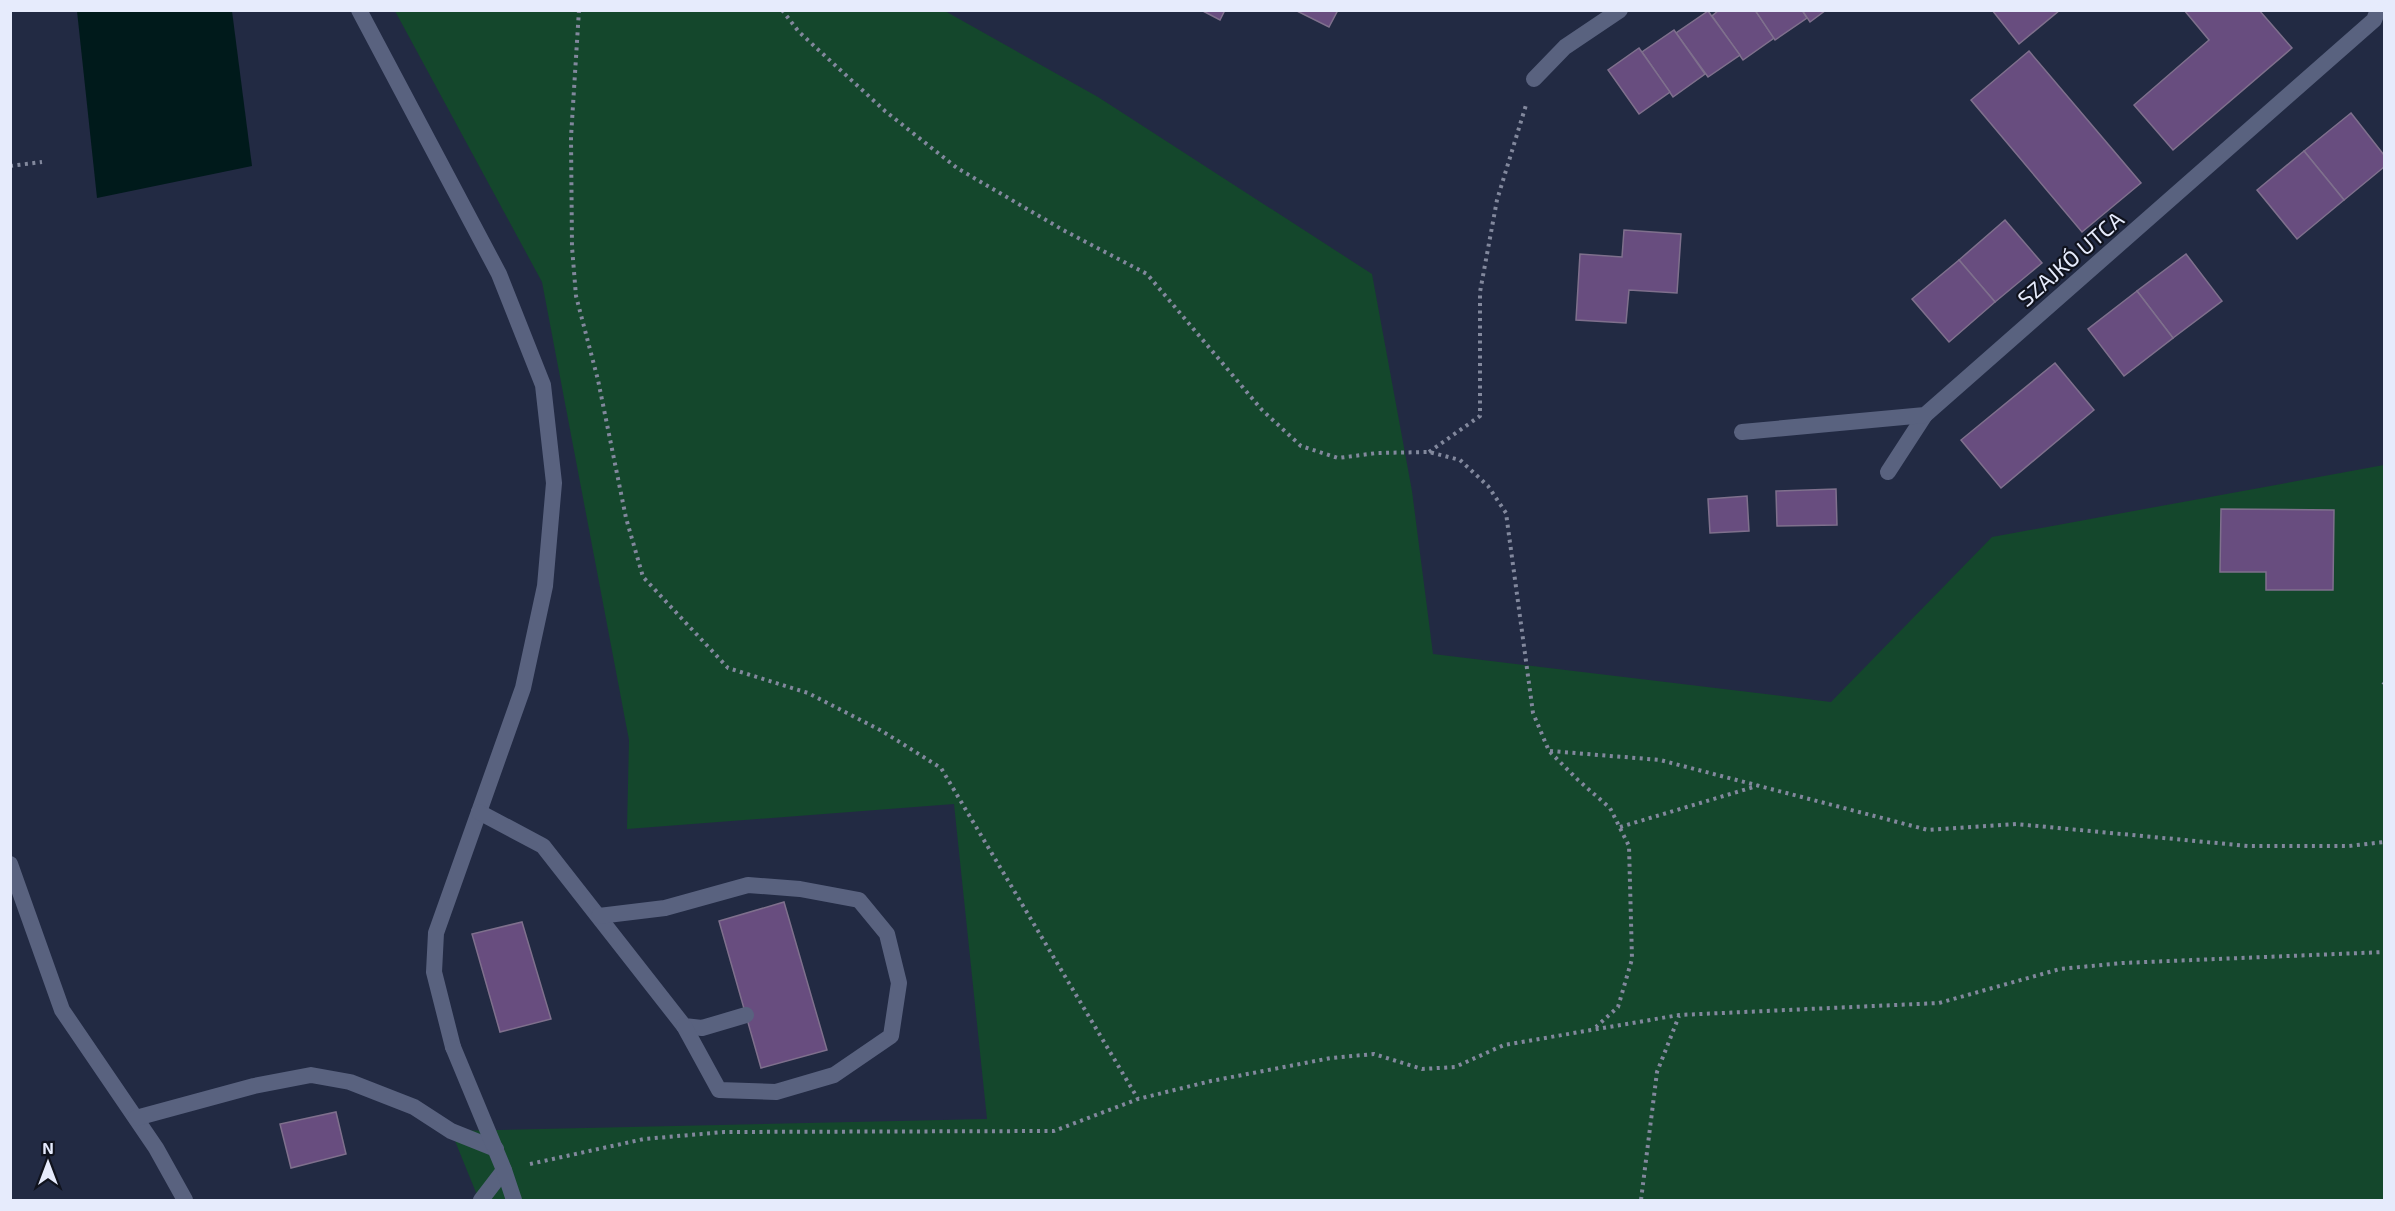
<svg xmlns="http://www.w3.org/2000/svg" width="2395" height="1211" font-family="'Exo 2',sans-serif">
	<style>
		.green { fill: #14472c }
		.water { fill: #001a1b }
		.building { fill: #684d7f; stroke: #7f708d; stroke-width: 1.5 }
		.lines { fill: none; stroke-linecap: round; stroke-linejoin: round }
		.path { stroke: #82889d; stroke-width: 4; stroke-dasharray: 3 4.5; stroke-linecap: butt }
		.service { stroke: #59627f; stroke-width: 16 }
		.minor { stroke: #59627f; stroke-width: 16 }
		.labels { text-anchor: middle; dominant-baseline: central; stroke-width: 4.5; stroke-linejoin: round; paint-order: stroke }
		.street-label { font-size: 22px; fill: #e6ebfc; stroke: #10131e }
	</style>
	<rect width="100%" height="100%" fill="#222a43"/>
	<polygon class="green" points="395,11 945,11 1098,97 1372,274 1412,491 1433,654 1831,702 1992,537 2384,465 2384,1200 479,1200 451,1131 987,1119 954,804 627,829 629,740 542,282"/>
	<polygon class="water" points="77,11 232,11 252,166 97,198"/>
	<g class="building">
		<polygon points="1201,10 1225,10 1220,20"/>
		<polygon points="1295,10 1338,10 1329,27"/>
		<polygon points="1719,10 1755,10 1774,38 1743,60 1712,16"/>
		<polygon points="1755,10 1802,10 1807,18 1775,40"/>
		<polygon points="1802,10 1826,10 1810,22"/>
		<polygon points="1992,10 2060,10 2019,44"/>
		<polygon points="2184,10 2259,10 2292,48 2173,150 2134,105 2209,40"/>
		<polygon points="1708,11 1740,55 1708,77 1676,33"/>
		<polygon points="1674,30 1705,74 1673,97 1642,52"/>
		<polygon points="1639,48 1670,92 1639,114 1608,70"/>
		<polygon points="2029,51 2141,183 2082,232 1971,100"/>
		<polygon points="2351,113 2384,155 2384,167 2344,200 2304,151"/>
		<polygon points="2304,151 2344,200 2297,239 2257,190"/>
		<polygon points="2005,220 2042,263 1995,302 1959,260"/>
		<polygon points="1624,230 1681,234 1677,293 1629,290 1626,323 1576,320 1580,254 1622,257"/>
		<polygon points="2186,254 2222,301 2173,338 2137,291"/>
		<polygon points="1959,260 1995,302 1949,342 1912,299"/>
		<polygon points="2137,291 2173,338 2124,376 2088,329"/>
		<polygon points="2055,363 2094,410 2001,488 1961,440"/>
		<polygon points="1836,489 1837,525 1777,526 1776,491"/>
		<polygon points="1747,496 1749,531 1710,533 1708,499"/>
		<polygon points="2221,509 2334,510 2333,590 2266,590 2266,572 2220,572"/>
		<polygon points="784,902 827,1050 761,1068 719,921"/>
		<polygon points="522,922 551,1019 500,1032 472,934"/>
		<polygon points="336,1112 346,1154 291,1168 280,1124"/>
	</g>
	<g class="lines">
		<g class="path">
			<polyline points="579,10 571,137 572,247 576,296 598,380 626,518 643,577 728,668 808,693 882,731 941,768 1138,1099"/>
			<polyline points="782,10 799,32 885,111 957,168 1063,230 1147,274 1262,410 1301,446 1338,458 1377,453 1429,452 1460,460 1488,486 1506,513 1533,713 1549,751 1578,780 1610,808 1629,846 1632,959 1618,1007 1596,1027"/>
			<polyline points="10,166 42,162"/>
			<polyline points="1429,452 1480,416 1480,292 1497,200 1526,105"/>
			<polyline points="2383,682 2384,683"/>
			<polyline points="1550,751 1660,760 1928,830 2016,824 2248,846 2349,846 2384,842"/>
			<polyline points="1620,827 1757,786"/>
			<polyline points="530,1164 644,1139 724,1132 1054,1131 1138,1099 1211,1081 1331,1058 1374,1054 1422,1069 1455,1067 1504,1045 1679,1015 1939,1003 2060,969 2122,963 2384,952"/>
			<polyline points="1641,1200 1657,1072 1679,1016"/>
		</g>
		<g class="service">
			<polyline points="359,10 499,274 543,385 554,483 545,586 523,688 436,933 434,972 453,1047"/>
			<polyline points="1888,472 1925,415"/>
			<polyline points="479,812 543,846 684,1026 702,1028 746,1015"/>
			<polyline points="10,864 62,1010 156,1148 185,1200"/>
			<polyline points="599,916 665,908 748,885 800,889 859,900 887,934 899,983 891,1036 834,1075 776,1092 719,1090 684,1026"/>
			<polyline points="136,1118 254,1086 311,1075 350,1082 414,1107 451,1131 496,1149"/>
			<polyline points="481,1200 504,1170"/>
		</g>
		<g class="minor">
			<polyline points="1534,79 1565,47 1620,10"/>
			<polyline points="1742,432 1925,415 2374,20 2378,10"/>
			<polyline points="453,1047 504,1170 514,1200"/>
		</g>
	</g>
	<g class="labels">
		<g class="street-label">
			<text transform="translate(2070 258) rotate(-41)">SZAJKÓ UTCA</text>
		</g>
	</g>
	<rect width="2395" height="1211" fill="none" stroke="#e6ebfc" stroke-width="24"/>
	<g transform="translate(48 1163)" stroke="#10131e" stroke-width="4.5" paint-order="stroke">
	<path d="M0-4.5L10 22L0 15L-10 22Z" fill="#e6ebfc"/>
	<text y="-9" font-size="16" font-weight="bold" text-anchor="middle" fill="#e6ebfc">N</text>
	</g>
</svg>
